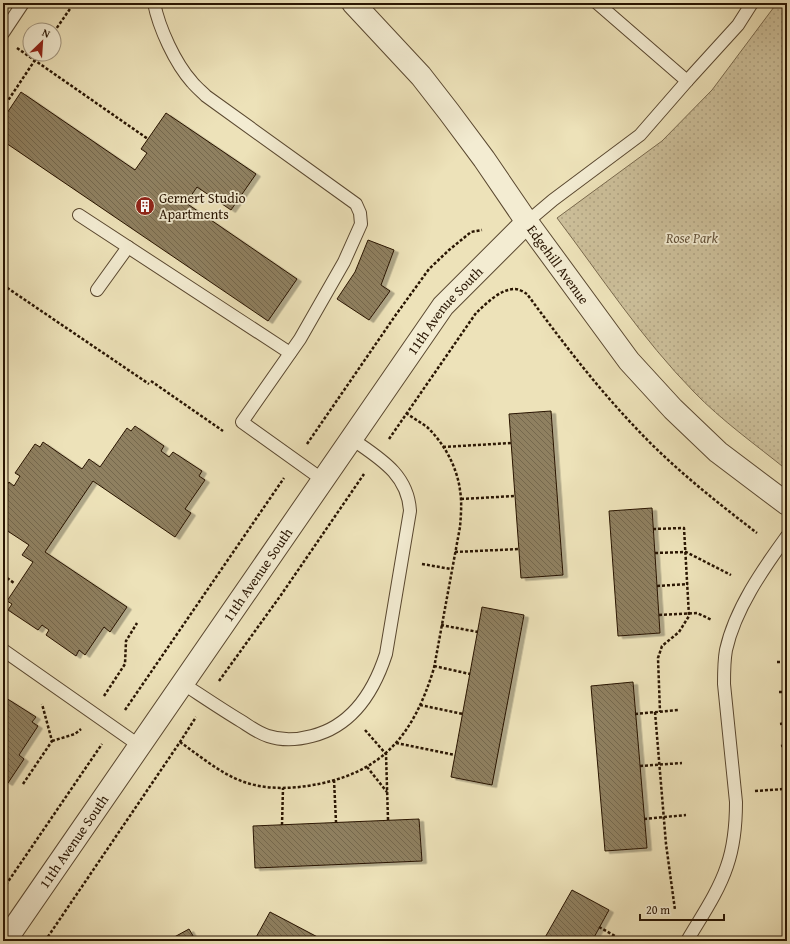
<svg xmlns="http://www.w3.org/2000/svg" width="790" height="944" font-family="'Gentium Book Plus',serif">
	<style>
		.grass { fill: url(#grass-dots); stroke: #7a6a4e }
		.building { fill: url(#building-back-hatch); stroke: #291502; filter: url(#shadow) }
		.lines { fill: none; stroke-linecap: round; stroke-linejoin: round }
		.service-casing { stroke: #5a4830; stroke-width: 14 }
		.minor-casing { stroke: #5a4830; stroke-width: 24 }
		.tertiary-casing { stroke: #5a4830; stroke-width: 24 }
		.path { stroke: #291502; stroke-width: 2.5; stroke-dasharray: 3 2; stroke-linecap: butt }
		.service { stroke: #f3ecd2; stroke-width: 12 }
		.minor { stroke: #f3ecd2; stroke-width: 22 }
		.tertiary { stroke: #f3ecd2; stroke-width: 22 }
		.labels { text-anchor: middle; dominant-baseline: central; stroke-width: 3.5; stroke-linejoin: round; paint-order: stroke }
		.poi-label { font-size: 14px; fill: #291502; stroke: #f3ecd2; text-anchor: start }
		.park-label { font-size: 14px; font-style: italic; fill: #625037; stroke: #f3ecd2 }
		.street-label { font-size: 14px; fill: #291502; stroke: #f3ecd2 }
	</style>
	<defs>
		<pattern id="grass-dots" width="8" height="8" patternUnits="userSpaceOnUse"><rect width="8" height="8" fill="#ccbf9a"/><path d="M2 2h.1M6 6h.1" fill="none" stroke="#afa383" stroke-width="1.8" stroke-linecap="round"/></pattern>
		<pattern id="building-back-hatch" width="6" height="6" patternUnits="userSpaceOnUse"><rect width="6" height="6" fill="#8f8061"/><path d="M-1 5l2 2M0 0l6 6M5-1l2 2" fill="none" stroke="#75684e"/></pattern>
		<filter id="shadow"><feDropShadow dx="4.5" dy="2.5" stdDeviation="0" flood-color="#0004"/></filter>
	</defs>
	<rect width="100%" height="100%" fill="#ede2b9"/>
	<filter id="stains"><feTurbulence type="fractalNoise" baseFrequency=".005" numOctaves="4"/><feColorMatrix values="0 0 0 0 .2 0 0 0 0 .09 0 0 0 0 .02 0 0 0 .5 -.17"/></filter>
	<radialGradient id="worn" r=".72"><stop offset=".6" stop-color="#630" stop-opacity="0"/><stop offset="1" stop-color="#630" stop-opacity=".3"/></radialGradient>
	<path class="grass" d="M 777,3 L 787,3 L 787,470 C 756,445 721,420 694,392 C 642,339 601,276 557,218 L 662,141 L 712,90 Z"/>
	<g class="building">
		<polygon points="21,92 135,170 147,153 141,149 166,113 256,174 231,210 197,187 186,203 297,279 268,321 3,141 3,119"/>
		<polygon points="368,240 394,250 381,285 390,291 369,320 337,299 355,272"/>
		<polygon points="551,411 563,575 521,578 509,414"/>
		<polygon points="135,426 164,446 161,451 169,457 173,452 202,471 199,476 205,480 185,509 191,513 175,537 93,481 45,552 127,607 110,632 104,627 85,655 79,650 76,656 46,635 49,630 42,625 38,630 8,610 12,604 7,601 33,562 22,555 29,545 3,528 3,491 9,482 14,486 20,476 15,473 35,444 40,447 43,442 82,469 89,459 100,467 127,428 131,431"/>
		<polygon points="652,508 660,633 618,636 609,511"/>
		<polygon points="482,607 524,615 492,785 451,777"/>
		<polygon points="633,682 647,848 605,851 591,686"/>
		<polygon points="6,698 36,717 32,722 38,726 19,755 24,759 8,783 3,780 3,702"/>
		<polygon points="419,819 422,861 255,868 253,826"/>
		<polygon points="572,890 609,910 592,941 543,941"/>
		<polygon points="270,912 325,941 254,941"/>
		<polygon points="189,929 196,941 167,941"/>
	</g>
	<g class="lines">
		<g class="service-casing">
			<g id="service">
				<path d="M 154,3 C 159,28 175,63 192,82 C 196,87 201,91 206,96 L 356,204 L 360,213 L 361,224 L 344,262 L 300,339 L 242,422 L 323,480"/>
				<polyline points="597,3 687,81"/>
				<polyline points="3,33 23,3"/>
				<polyline points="79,215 290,353"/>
				<polyline points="527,222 553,200 640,135 687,81 738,25 752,3"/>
				<polyline points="97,290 128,247"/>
				<polyline points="3,650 140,746"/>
				<path d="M 182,683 C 202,696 221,709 241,721 C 249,726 258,733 268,736 C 283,741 297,740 312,736 C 352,726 374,691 386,654 L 410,511 C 408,474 379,458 352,439"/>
				<path d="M 687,941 C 701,917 718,893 727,866 C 734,846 736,823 736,802 L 724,684 C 724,672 724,661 726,650 C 735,609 763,569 787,536"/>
			</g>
		</g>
		<g class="minor-casing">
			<g id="minor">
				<path id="s1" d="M 5,941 L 443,306 L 527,222"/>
			</g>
		</g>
		<g class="tertiary-casing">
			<g id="tertiary">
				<path id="s2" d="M 353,3 L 421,76 L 449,112 L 484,159 L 527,222 L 629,361 L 673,409 L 718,452 L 787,504"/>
			</g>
		</g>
		<g class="path">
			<polyline points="54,32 74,3"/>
			<polyline points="17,48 148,139"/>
			<polyline points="3,108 39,54"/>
			<polyline points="3,285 149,384"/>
			<polyline points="151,381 223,431"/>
			<path d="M 389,439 L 476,313 C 487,303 500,289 515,289 C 519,289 524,292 527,294 C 561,340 595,385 634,426 C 671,466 714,500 757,533"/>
			<polyline points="307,444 395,316 429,269 449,250 471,232 482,230"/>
			<polyline points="443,447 511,443"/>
			<polyline points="461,499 515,496"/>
			<polyline points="653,529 684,528 689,616 679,632 662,646 658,658 660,712"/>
			<polyline points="455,552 519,549"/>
			<polyline points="655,553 686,552 731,575"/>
			<polyline points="422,564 451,569"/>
			<polyline points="3,575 14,583"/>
			<polyline points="657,586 688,584"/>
			<polyline points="659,615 697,613 712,620"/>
			<polyline points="441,625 478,632"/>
			<polyline points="777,662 787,662"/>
			<polyline points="434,666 470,674"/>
			<polyline points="219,681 281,595 364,474"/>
			<polyline points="779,692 787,692"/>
			<polyline points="104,696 125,664 126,641 137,623"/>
			<polyline points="420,705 463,714"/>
			<polyline points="125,710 284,478"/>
			<polyline points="655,712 666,844 675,910"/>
			<polyline points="635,714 678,710"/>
			<polyline points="780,724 787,723"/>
			<polyline points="365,730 386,754 388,820"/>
			<polyline points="52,741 75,734 81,729"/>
			<path d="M 180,742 C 200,756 221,774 244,782 C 264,789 287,789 307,786 C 381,775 413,737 434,668 L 460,527 C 461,515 462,502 460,490 C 457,467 444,443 427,427 C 420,422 413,418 406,413"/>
			<polyline points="396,743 455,755"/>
			<polyline points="781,746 787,745"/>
			<polyline points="640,766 682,763"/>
			<polyline points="367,767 387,792"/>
			<polyline points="334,780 336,822"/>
			<polyline points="23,784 52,741 42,704"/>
			<polyline points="755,791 784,789"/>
			<polyline points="644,819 686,815"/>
			<polyline points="282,825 283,788"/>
			<polyline points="3,889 102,744"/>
			<polyline points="599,927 615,936"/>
			<polyline points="45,941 180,742 196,717"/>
		</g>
		<use href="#service" class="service"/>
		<use href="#minor" class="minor"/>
		<use href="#tertiary" class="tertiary"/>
	</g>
	<defs>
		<g id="building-disc" transform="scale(1)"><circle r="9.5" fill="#8f2418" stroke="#f3ecd2"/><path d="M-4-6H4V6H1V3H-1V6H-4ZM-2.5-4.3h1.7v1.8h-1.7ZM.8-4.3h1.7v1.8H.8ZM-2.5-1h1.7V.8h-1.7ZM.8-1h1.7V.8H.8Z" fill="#fff"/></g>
	</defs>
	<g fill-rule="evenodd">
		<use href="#building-disc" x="145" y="206"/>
	</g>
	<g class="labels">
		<g class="poi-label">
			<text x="159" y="198">Gernert Studio<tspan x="159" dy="16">Apartments</tspan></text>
		</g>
		<g class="park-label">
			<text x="692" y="238">Rose Park</text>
		</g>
		<g class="street-label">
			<text stroke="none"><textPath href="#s2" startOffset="333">Edgehill Avenue</textPath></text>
			<text stroke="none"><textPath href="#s1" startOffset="769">11th Avenue South</textPath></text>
			<text stroke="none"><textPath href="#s1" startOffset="445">11th Avenue South</textPath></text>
			<text stroke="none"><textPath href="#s1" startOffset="121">11th Avenue South</textPath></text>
		</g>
	</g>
	<rect width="790" height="944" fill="none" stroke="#ede2b9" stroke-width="16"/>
	<rect x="4" y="4" width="782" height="936" fill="none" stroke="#291502" stroke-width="2"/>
	<rect x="8" y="8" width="774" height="928" fill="none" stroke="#291502"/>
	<g transform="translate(42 42) rotate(25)"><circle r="19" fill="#f3ecd2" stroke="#a2967f"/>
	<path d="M0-3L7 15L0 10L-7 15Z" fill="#8f2418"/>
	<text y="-6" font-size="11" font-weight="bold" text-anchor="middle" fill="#291502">N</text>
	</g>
	<path d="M640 914v6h84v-6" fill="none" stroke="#291502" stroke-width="2"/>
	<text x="646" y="914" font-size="12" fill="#291502" stroke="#f3ecd2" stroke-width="3" paint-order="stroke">20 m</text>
	<rect width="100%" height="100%" filter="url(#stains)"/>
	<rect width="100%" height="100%" fill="url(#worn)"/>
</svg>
